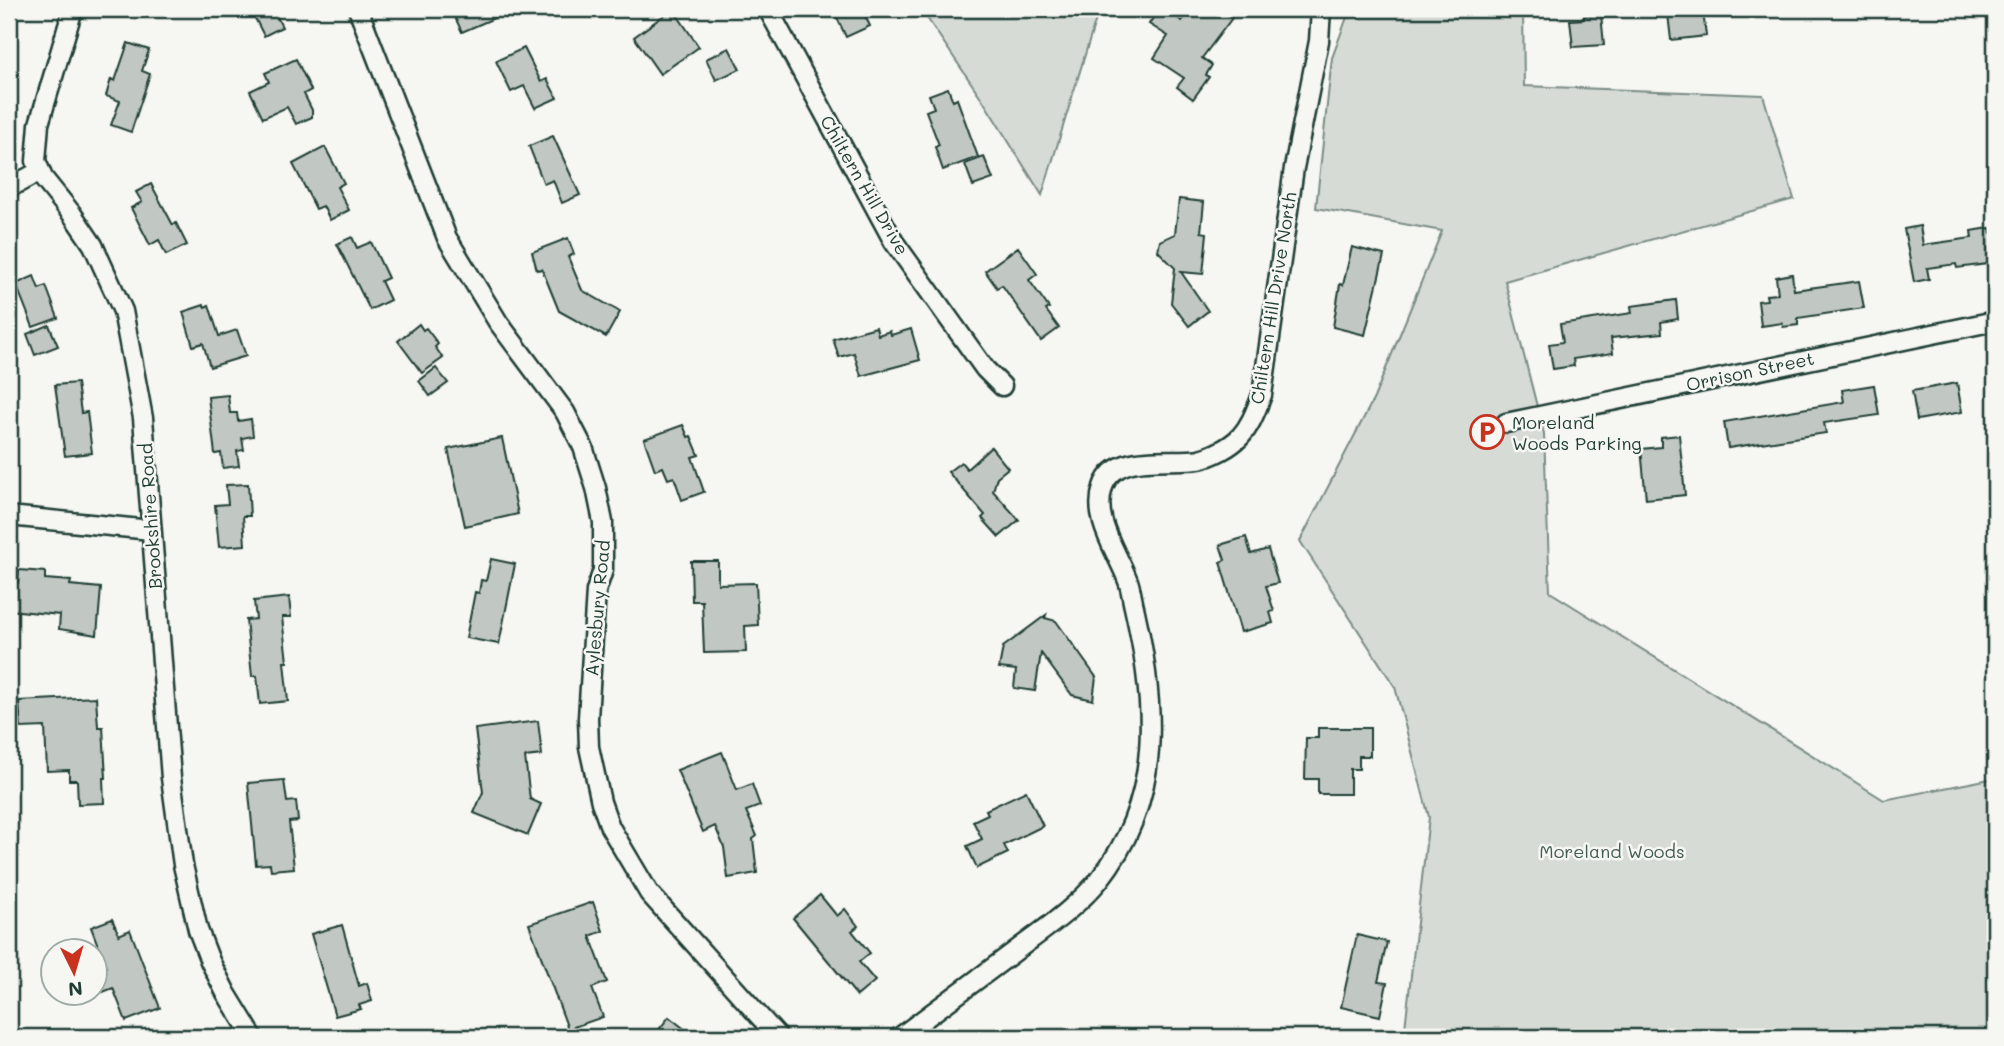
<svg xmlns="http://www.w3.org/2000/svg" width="2004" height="1046" font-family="Mali,sans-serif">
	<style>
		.green { fill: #d6dbd6; stroke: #7a8c85; stroke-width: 2 }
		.building { fill: #c1c8c3; stroke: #1f3d34; stroke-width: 2 }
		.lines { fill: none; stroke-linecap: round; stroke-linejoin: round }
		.minor-casing { stroke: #1f3d34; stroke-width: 23 }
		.minor { stroke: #f6f6f2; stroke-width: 18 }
		.labels { text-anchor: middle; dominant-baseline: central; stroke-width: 5; stroke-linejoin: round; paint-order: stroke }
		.street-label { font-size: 18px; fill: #1f3d34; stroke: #f6f6f2 }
		.poi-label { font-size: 18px; fill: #1f3d34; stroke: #f6f6f2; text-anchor: start }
		.park-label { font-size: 18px; fill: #445d54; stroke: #f6f6f2 }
	</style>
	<rect width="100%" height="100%" fill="#f6f6f2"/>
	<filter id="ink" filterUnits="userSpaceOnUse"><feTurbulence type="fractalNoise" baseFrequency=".0143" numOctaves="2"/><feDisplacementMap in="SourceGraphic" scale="14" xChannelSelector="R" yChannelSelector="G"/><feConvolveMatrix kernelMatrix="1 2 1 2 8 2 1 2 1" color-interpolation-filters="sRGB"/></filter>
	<g filter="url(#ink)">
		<g class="green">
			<polygon points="921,9 1099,9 1042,195 982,99"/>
			<polygon points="1350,9 1523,9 1524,86 1763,95 1794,199 1505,281 1544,434 1550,592 1884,800 1995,778 1995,1037 1404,1037 1429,817 1395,687 1300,541 1374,398 1442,231 1316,208 1332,58"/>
		</g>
		<g class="building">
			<polygon points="273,9 282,27 264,36 254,16"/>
			<polygon points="451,9 515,9 462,32"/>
			<polygon points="673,9 699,47 660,74 634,37"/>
			<polygon points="833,9 862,9 870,26 846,37"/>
			<polygon points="1159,9 1163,9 1182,21 1192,9 1219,9 1232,18 1202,58 1212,65 1206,75 1209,77 1193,99 1177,87 1184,78 1154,58 1168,36 1149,24"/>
			<polygon points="1703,11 1706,36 1671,40 1668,14"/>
			<polygon points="1601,14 1604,45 1573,47 1570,20 1584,19 1584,16"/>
			<polygon points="128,43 149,50 142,71 150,74 131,132 111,125 120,101 106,96 111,79 115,81"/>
			<polygon points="524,48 541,82 547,79 557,98 535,108 524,86 511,92 496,61"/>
			<polygon points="729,48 740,69 716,80 706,59"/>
			<polygon points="296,59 311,90 304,94 312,110 312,117 296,124 287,107 263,118 250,91 269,82 265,73"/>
			<polygon points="948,88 953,101 957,99 978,157 943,170 935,147 939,145 926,111 934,108 929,95"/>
			<polygon points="553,136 580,195 562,203 553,180 544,184 529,146"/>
			<polygon points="325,147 344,183 337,187 349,210 330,220 323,206 316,209 293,164"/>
			<polygon points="984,157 993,179 973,186 965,164"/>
			<polygon points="151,184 173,225 176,223 187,245 166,255 159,240 150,245 131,208 142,202 136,192"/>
			<polygon points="1179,199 1204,202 1201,232 1207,233 1203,274 1181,272 1208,311 1189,326 1171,303 1175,268 1158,251 1160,241 1175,234"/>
			<polygon points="1920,226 1923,245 1972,238 1971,231 1990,228 1991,233 1995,233 1995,263 1957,268 1956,264 1927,268 1929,279 1914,282 1904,229"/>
			<polygon points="352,237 357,248 371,242 388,278 381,281 390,300 370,310 337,244"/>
			<polygon points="568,238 574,254 568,257 582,290 620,312 606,337 559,311 542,269 537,270 532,252"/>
			<polygon points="1018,247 1037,274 1029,280 1049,308 1046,310 1059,328 1041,341 1002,285 997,288 985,271"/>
			<polygon points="1352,247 1384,255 1365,335 1333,327 1340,284 1343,285"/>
			<polygon points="1792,274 1794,290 1859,281 1864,308 1798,318 1798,325 1783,327 1782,323 1761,326 1758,301 1767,300 1766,295 1778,294 1776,277"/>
			<polygon points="34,276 39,289 46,286 58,318 33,327 16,284"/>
			<polygon points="1676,300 1678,319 1661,322 1662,333 1611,338 1613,353 1573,359 1574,366 1553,369 1549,344 1563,342 1560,324 1632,313 1631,306"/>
			<polygon points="204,305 205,307 209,305 219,336 237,330 246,356 210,367 203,343 193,346 183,312"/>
			<polygon points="419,324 423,330 426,328 438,344 435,347 443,358 422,373 398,341"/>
			<polygon points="49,325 58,346 35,355 27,334"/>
			<polygon points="876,327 878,335 890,331 891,335 911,329 920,360 861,376 854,353 839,357 833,339"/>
			<polygon points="436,368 448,383 430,396 419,381"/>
			<polygon points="77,383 81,413 87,412 92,453 65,456 55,385"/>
			<polygon points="1957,383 1962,412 1917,420 1912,391"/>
			<polygon points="1874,385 1879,415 1824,423 1826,433 1728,448 1724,422 1844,402 1842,390"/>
			<polygon points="228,395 230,413 237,413 238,421 251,419 253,436 242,438 244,450 237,451 239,466 223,468 221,453 215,454 208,397"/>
			<polygon points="683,425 688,437 691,436 699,455 692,457 704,492 682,500 674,477 668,479 663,467 655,470 644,439"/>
			<polygon points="1679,435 1685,495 1646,499 1641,449 1661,447 1661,437"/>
			<polygon points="502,438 518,514 465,526 448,449"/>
			<polygon points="991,447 1008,468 997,477 993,491 1019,520 999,537 982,518 985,515 948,472 961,462 967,469"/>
			<polygon points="248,484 250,516 243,516 245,545 219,547 215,505 228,504 226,485"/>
			<polygon points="1246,537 1251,554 1268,549 1278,583 1266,586 1274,611 1270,612 1273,623 1241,632 1220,562 1225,560 1220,545"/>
			<polygon points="491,559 515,564 499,644 466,638 475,592 479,593 481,580 486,581"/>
			<polygon points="691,561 718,561 718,584 756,583 758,625 745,626 746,652 704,653 702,601 692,601"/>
			<polygon points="19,570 45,572 45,579 71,581 70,585 101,588 97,635 59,629 60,615 9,610 9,582 18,583"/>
			<polygon points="289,597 291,617 282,617 287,662 284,662 288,701 260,704 257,676 252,676 246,620 256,619 254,601"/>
			<polygon points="1046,615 1045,618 1056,621 1096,677 1093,700 1072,695 1041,653 1035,691 1014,688 1016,670 999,668 1003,647"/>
			<polygon points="96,697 98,727 103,727 106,778 103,778 104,803 78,804 77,780 69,780 69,770 47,771 45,727 21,728 19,701"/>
			<polygon points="538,721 542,755 525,757 530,799 541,804 528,835 474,813 483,792 475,729"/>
			<polygon points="1318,728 1370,728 1370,756 1359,756 1359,769 1350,769 1350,794 1318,794 1318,779 1305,779 1306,738 1318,738"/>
			<polygon points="722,752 737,790 752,784 760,806 746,811 757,836 753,839 757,873 728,878 724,847 715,826 703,832 677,770"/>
			<polygon points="284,780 287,802 296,801 298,821 289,822 294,868 271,870 270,864 256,865 248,783"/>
			<polygon points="1026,791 1043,826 1004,845 1008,853 977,868 967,846 982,839 973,821 988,814 986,810"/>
			<polygon points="820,895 837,916 845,909 858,926 852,931 870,953 859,962 875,981 857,996 793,918"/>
			<polygon points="593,902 603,931 590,936 607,982 592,988 603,1017 568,1029 529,924"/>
			<polygon points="112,919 119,935 130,930 160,1008 126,1021 113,988 103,992 95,972 106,967 91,927"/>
			<polygon points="342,925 359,986 367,983 372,1001 359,1005 361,1009 335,1016 311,934"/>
			<polygon points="1357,935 1387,942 1378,982 1387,983 1380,1016 1341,1007"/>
			<polygon points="669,1017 695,1037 653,1037"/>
		</g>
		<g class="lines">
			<g class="minor-casing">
				<g id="minor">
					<polyline points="73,9 39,124 36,161 43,178 72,214 93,245 123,311 143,418 171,778 183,865 198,930 210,961 226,993 253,1037"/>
					<polyline points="358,9 447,238 498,322 565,412 583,447 596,488 603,522 603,570 596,591 588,718 589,747 601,802 610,827 649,893 778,1037"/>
					<polyline points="768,9 894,242 985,369 1002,386"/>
					<polyline points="9,188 40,171"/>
					<polyline points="1506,423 1995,321"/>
					<polyline points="9,516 151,530"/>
					<path d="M 900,1037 C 938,1009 976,980 1014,952 C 1043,930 1076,908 1099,880 C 1164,798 1156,703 1134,607 C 1132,599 1131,589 1128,581 C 1117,551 1092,520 1103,487 C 1115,450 1170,464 1199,459 C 1213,456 1230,447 1240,437 C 1251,425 1256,410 1262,395 L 1294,168 L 1319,41 L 1321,9"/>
				</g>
			</g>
			<use href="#minor" class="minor"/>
		</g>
	</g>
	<defs>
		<g id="parking-ring" transform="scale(1.75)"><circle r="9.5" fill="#f6f6f2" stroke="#c8321e" stroke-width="1.5"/><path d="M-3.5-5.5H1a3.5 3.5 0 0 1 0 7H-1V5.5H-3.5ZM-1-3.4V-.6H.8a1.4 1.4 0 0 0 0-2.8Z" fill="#c8321e"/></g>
	</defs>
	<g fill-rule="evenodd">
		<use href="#parking-ring" x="1487" y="432"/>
	</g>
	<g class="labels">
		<g class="street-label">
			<text transform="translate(865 185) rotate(60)">Chiltern Hill Drive</text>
			<text transform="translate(1273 298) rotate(-81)">Chiltern Hill Drive North</text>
			<text transform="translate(1750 371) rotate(-12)">Orrison Street</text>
			<text transform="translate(150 516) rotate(-94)">Brookshire Road</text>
			<text transform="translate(597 608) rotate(-85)">Aylesbury Road</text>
		</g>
		<g class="poi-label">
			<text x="1512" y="422">Moreland<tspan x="1512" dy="21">Woods Parking</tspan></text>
		</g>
		<g class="park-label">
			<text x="1612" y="851">Moreland Woods</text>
		</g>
	</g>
	<rect width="2004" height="1046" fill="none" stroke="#f6f6f2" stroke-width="35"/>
	<rect x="18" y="18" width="1969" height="1011" fill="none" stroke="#1f3d34" stroke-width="2.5" filter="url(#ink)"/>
	<g transform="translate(74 972) rotate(175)"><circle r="33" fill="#f6f6f2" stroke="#a0aca6" stroke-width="2"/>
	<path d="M0-5L12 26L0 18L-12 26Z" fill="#c8321e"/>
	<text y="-10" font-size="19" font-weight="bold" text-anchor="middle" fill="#1f3d34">N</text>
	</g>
</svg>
